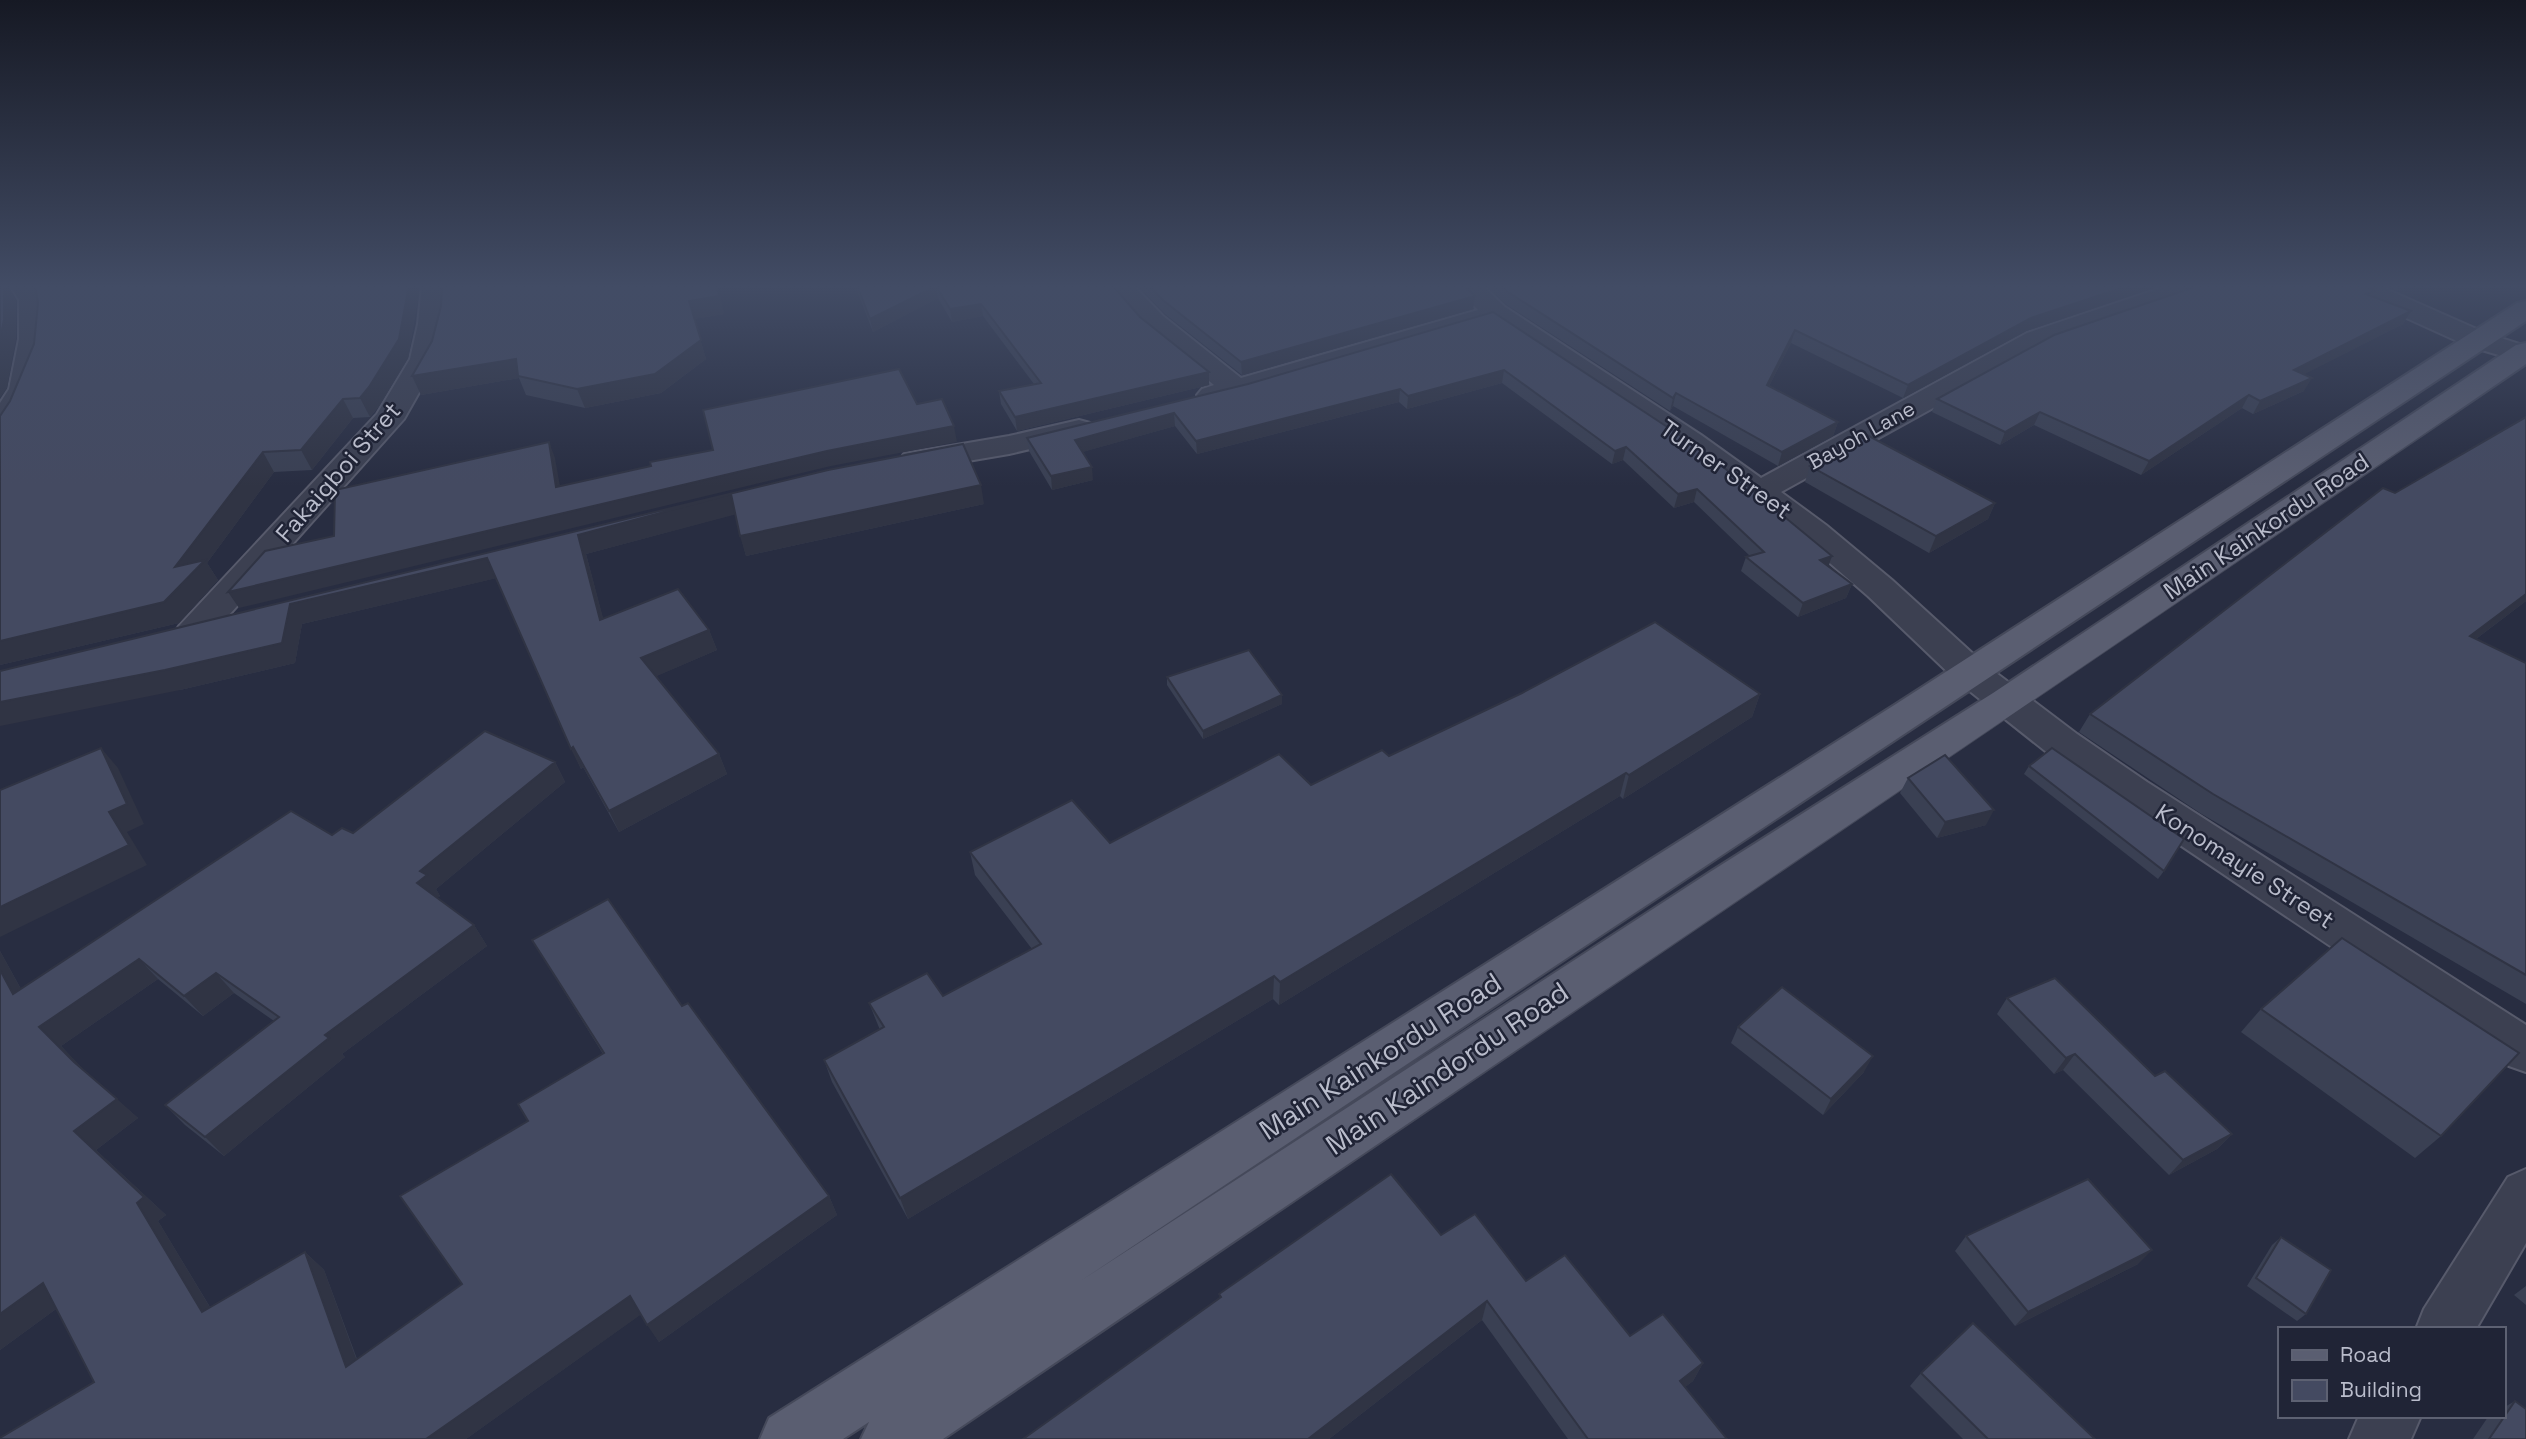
<svg xmlns="http://www.w3.org/2000/svg" width="2526" height="1439" font-family="'Space Grotesk',sans-serif">
	<style>
		.lines { fill: none; stroke-linecap: round; stroke-linejoin: round }
		.street-casing { stroke: #575a6b; stroke-width: 4 }
		.primary-casing { stroke: #45495a; stroke-width: 4 }
		.street { fill: #3c4051; fill-rule: evenodd }
		.primary { fill: #5a5e71; fill-rule: evenodd }
		.wall { fill: #3a4053 }
		.shaded-wall { fill: #303444 }
		.building { fill: #444a61; stroke: #303444; stroke-width: 2 }
		.labels { text-anchor: middle; dominant-baseline: central; stroke-width: 5; stroke-linejoin: round; paint-order: stroke }
		.far-street-label { font-size: 21px; fill: #b9bccb; stroke: #202436 }
		.street-label { font-size: 24px; fill: #b9bccb; stroke: #202436 }
		.near-street-label { font-size: 28px; fill: #b9bccb; stroke: #202436 }
	</style>
	<rect width="100%" height="100%" fill="#282d41"/>
	<g class="lines">
		<g class="street-casing">
			<g id="street">
				<path d="M 10,285 L 36,285 C 64,330 38,396 11,435 L 0,438 L 0,403 L 9,389 L 19,339 L 19,300 Z"/>
				<polygon points="422,285 448,285 446,324 438,359 404,419 205,642 192,646 179,642 174,634 179,626 377,414 410,359 418,324"/>
				<polygon points="1106,285 1133,285 1163,316 1241,378 1478,310 1454,285 1482,285 1505,307 1701,435 1761,478 2027,333 2170,285 2208,285 2204,291 2047,345 1781,492 1826,525 1892,580 1983,663 2077,734 2147,782 2526,1025 2526,1072 2509,1066 2119,804 2049,754 1957,681 1868,596 1802,539 1679,447 1492,323 1212,404 1202,401 1197,395 1202,389 1214,385 1143,328"/>
				<polygon points="2343,285 2377,285 2488,334 2526,346 2526,363 2468,346 2347,291"/>
				<polygon points="1079,420 1090,423 1094,429 1090,435 1009,454 915,470 904,468 899,461 904,454 915,452 1009,436"/>
				<polygon points="2526,1169 2526,1243 2476,1329 2416,1329 2424,1309 2508,1177"/>
				<polygon points="2359,1416 2421,1416 2411,1439 2349,1439"/>
			</g>
		</g>
		<g class="primary-casing">
			<path id="primary" d="M 2526,301 L 2526,321 L 1082,1280 L 1710,872 L 1993,693 L 2516,345 L 2526,343 L 2526,364 C 2000,725 1470,1080 943,1439 L 861,1439 L 869,1422 L 843,1439 L 760,1439 L 769,1418 L 1896,704 L 2517,303 Z"/>
		</g>
		<use href="#street" class="street"/>
		<use href="#primary" class="primary"/>
	</g>
	<g class="wall">
		<polygon points="35,285 420,285 408,358 379,406 370,417 353,418 312,470 274,472 207,563 218,580 179,623 0,665 0,416 10,401 34,344 38,303"/>
		<polygon points="855,285 1112,285 1140,317 1209,372 1209,385 1017,431 1001,404 999,391 1034,384 983,316 952,322 938,298 873,332"/>
		<polygon points="1137,285 1464,285 1475,296 1473,309 1242,375 1165,314"/>
		<polygon points="1485,285 2162,285 2026,331 1903,398 1791,343 1769,386 1838,422 1833,436 1778,466 1673,406 1670,411 1507,305"/>
		<polygon points="2383,285 2411,285 2397,291"/>
		<polygon points="2375,291 2371,296 2411,311 2403,324 2304,374 2304,391 2253,414 2242,408 2141,475 2034,425 2000,445 1932,412 1937,399"/>
		<polygon points="441,306 724,314 694,319 706,359 661,393 585,408 526,395 519,378 421,395 412,376 432,341"/>
		<polygon points="1493,312 1832,556 1828,567 1852,584 1846,598 1798,617 1741,571 1746,557 1750,556 1694,502 1674,508 1623,460 1612,464 1502,383 1407,409 1399,402 1197,454 1175,426 1082,452 1093,480 1052,490 1029,451 1027,438 1248,384"/>
		<polygon points="2526,417 2526,601 2476,639 2526,663 2526,1004 2200,813 2079,732 2090,714 2395,493"/>
		<polygon points="1810,466 1995,503 1988,519 1929,553 1805,482"/>
		<polygon points="828,470 984,504 746,556 735,514 586,554 603,619 709,630 717,650 656,676 719,754 727,774 619,832 583,767 581,769 496,578 302,624 295,663 180,690 0,671"/>
		<polygon points="1167,677 1282,695 1282,704 1203,739 1167,685"/>
		<polygon points="1760,694 1752,717 1623,799 1620,796 1279,1005 1273,999 908,1219 832,1082 824,1060 880,1030 869,1003 943,996 1032,949 975,875 970,852 1110,843 1311,785 1389,756"/>
		<polygon points="555,762 565,782 436,889 440,896 437,898 474,925 487,946 342,1054 345,1057 224,1156 185,1125 165,1105 274,1021 234,993 203,1016 158,979 61,1046 87,1074 138,1118 96,1150 166,1215 158,1221 210,1307 305,1252 324,1270 357,1359 462,1284 528,1121 603,1054 532,940 682,1006 829,1196 837,1215 659,1342 641,1314 466,1439 0,1439 94,1382 56,1309 0,1350 0,951 21,989 332,835 353,833"/>
		<polygon points="2029,766 2164,871 2158,879 2024,774"/>
		<polygon points="1908,778 1986,825 1937,838 1900,793"/>
		<polygon points="2007,998 2232,1134 2217,1149 2169,1175 2063,1070 2054,1074 1997,1014"/>
		<polygon points="2261,1009 2441,1136 2415,1158 2241,1032"/>
		<polygon points="1738,1027 1864,1072 1823,1115 1731,1043"/>
		<polygon points="1441,1235 1630,1336 1703,1363 1693,1381 1685,1387 1727,1439 1568,1439 1482,1320 1329,1439 1023,1439 1220,1298 1219,1294"/>
		<polygon points="1966,1236 2138,1264 2015,1326 1955,1251"/>
		<polygon points="2281,1237 2306,1314 2297,1321 2247,1286 2272,1245"/>
		<polygon points="2526,1286 2526,1305 2514,1295"/>
		<polygon points="1921,1373 2095,1439 1963,1439 1910,1386"/>
		<polygon points="2515,1401 2526,1439 2473,1439 2488,1417 2489,1416 2503,1416 2503,1408"/>
	</g>
	<g class="shaded-wall">
		<polygon points="4,285 8,285 16,301 16,339 7,388 0,398 0,338"/>
		<polygon points="409,285 420,285 408,358 379,406 370,417 360,398"/>
		<polygon points="717,285 718,285 724,314 694,319 706,359 661,393 585,408 577,389 689,301"/>
		<polygon points="802,285 840,285 803,291"/>
		<polygon points="2131,285 2162,285 2026,331 1903,398 1908,385 2031,318"/>
		<polygon points="2400,285 2411,285 2397,291"/>
		<polygon points="936,286 938,298 873,332 870,319"/>
		<polygon points="1475,296 1473,309 1242,375 1241,362"/>
		<polygon points="981,304 983,316 952,322 950,309"/>
		<polygon points="2411,311 2403,324 2287,383 2294,370"/>
		<polygon points="1795,330 1791,343 1763,398 1767,385"/>
		<polygon points="516,359 519,378 421,395 412,376"/>
		<polygon points="1504,370 1502,383 1407,409 1408,396"/>
		<polygon points="1209,372 1209,385 1017,431 1015,417"/>
		<polygon points="2312,378 2304,391 2253,414 2260,401"/>
		<polygon points="1400,389 1399,402 1197,454 1196,441"/>
		<polygon points="1676,393 1673,406 1670,411 1673,398"/>
		<polygon points="2249,395 2242,408 2141,475 2149,461"/>
		<polygon points="343,399 353,418 312,470 301,450"/>
		<polygon points="2040,412 2034,425 2000,445 2005,432"/>
		<polygon points="1174,413 1175,426 1076,454 1075,440"/>
		<polygon points="1838,422 1833,436 1778,466 1782,452"/>
		<polygon points="954,426 957,442 831,466 239,608 228,592 827,451"/>
		<polygon points="549,442 555,458 563,503 556,487"/>
		<polygon points="1626,447 1623,460 1612,464 1615,451"/>
		<polygon points="263,452 274,472 207,563 218,580 179,623 0,665 0,641 175,567"/>
		<polygon points="1092,467 1093,480 1052,490 1051,476"/>
		<polygon points="981,485 984,504 746,556 740,536"/>
		<polygon points="1697,489 1694,502 1674,508 1678,494"/>
		<polygon points="731,494 737,514 586,554 609,640 600,620 578,535"/>
		<polygon points="1995,503 1988,519 1929,553 1936,536"/>
		<polygon points="1832,556 1827,570 1820,560"/>
		<polygon points="487,558 497,578 302,624 295,663 180,690 0,726 0,702 290,604"/>
		<polygon points="1852,584 1846,598 1798,617 1803,603"/>
		<polygon points="2526,594 2526,601 2456,654 2470,636"/>
		<polygon points="709,630 717,650 650,679 641,658"/>
		<polygon points="1760,694 1752,717 1623,799 1629,775"/>
		<polygon points="1282,695 1282,704 1203,739 1203,731"/>
		<polygon points="573,747 583,767 581,769 571,749"/>
		<polygon points="101,748 118,768 144,824 127,832 147,865 0,937 0,907 109,812"/>
		<polygon points="719,754 727,774 619,832 609,811"/>
		<polygon points="555,762 565,782 436,889 440,896 430,904 417,883 420,871"/>
		<polygon points="1626,773 1620,796 1279,1005 1280,982"/>
		<polygon points="1994,810 1986,825 1937,838 1945,822"/>
		<polygon points="474,925 487,946 342,1054 345,1057 224,1156 205,1137 325,1035"/>
		<polygon points="0,951 34,1013 13,994 0,970"/>
		<polygon points="139,959 158,979 61,1046 95,1081 74,1062 39,1027"/>
		<polygon points="216,973 234,993 203,1016 184,996"/>
		<polygon points="1274,976 1273,999 908,1219 900,1198"/>
		<polygon points="2075,1054 2063,1070 2054,1074 2066,1058"/>
		<polygon points="1873,1056 1864,1072 1823,1115 1831,1099"/>
		<polygon points="117,1099 138,1118 96,1150 166,1215 158,1221 223,1329 202,1312 74,1131"/>
		<polygon points="2232,1134 2217,1149 2169,1175 2183,1160"/>
		<polygon points="829,1196 837,1215 659,1342 647,1325"/>
		<polygon points="2152,1250 2138,1264 2015,1326 2028,1312"/>
		<polygon points="305,1252 324,1270 365,1383 346,1367"/>
		<polygon points="43,1283 67,1301 0,1350 0,1314"/>
		<polygon points="630,1296 643,1313 466,1439 426,1439"/>
		<polygon points="1487,1301 1482,1320 1329,1439 1308,1439"/>
		<polygon points="1703,1363 1693,1381 1670,1399 1680,1381"/>
	</g>
	<g class="building">
		<polygon points="0,285 4,285 4,320 0,338"/>
		<polygon points="35,285 409,285 399,339 369,387 360,398 343,399 301,450 263,452 175,567 205,560 164,602 0,641 0,416 10,401 34,344 38,303"/>
		<polygon points="442,285 717,285 719,296 689,301 701,340 655,374 577,389 518,376 516,359 412,376 432,341 441,306"/>
		<polygon points="857,285 1112,285 1140,317 1209,372 1015,417 999,391 1041,383 981,304 950,309 936,286 870,319"/>
		<polygon points="1148,285 1464,285 1475,296 1241,362 1164,301"/>
		<polygon points="1500,285 2131,285 2031,318 1908,385 1795,330 1767,385 1838,422 1782,452 1676,393 1673,398 1508,292"/>
		<polygon points="2200,285 2362,285 2375,291 2366,294 2411,311 2294,370 2312,378 2260,401 2249,395 2149,461 2040,412 2005,432 1937,399 2054,335"/>
		<polygon points="1493,312 1681,436 1735,476 1832,556 1820,560 1852,584 1803,603 1746,557 1764,552 1697,489 1678,494 1626,447 1615,451 1504,370 1408,396 1400,389 1196,441 1174,413 1075,440 1092,467 1051,476 1027,438 1248,384"/>
		<polygon points="899,369 917,404 942,399 954,426 827,451 228,592 265,551 334,536 335,490 549,442 556,487 651,466 650,462 713,450 703,410"/>
		<polygon points="2526,417 2526,594 2470,636 2526,663 2526,975 2213,794 2090,714 2383,488 2395,493"/>
		<polygon points="1867,435 1995,503 1936,536 1810,466"/>
		<polygon points="963,444 981,485 740,536 731,494 578,535 600,620 678,589 709,630 641,658 719,754 609,811 573,747 571,749 487,558 290,604 282,643 165,670 0,702 0,671 828,470"/>
		<polygon points="1655,622 1760,694 1629,775 1626,773 1280,982 1274,976 900,1198 824,1060 884,1027 869,1003 927,973 943,996 1041,944 970,852 1072,800 1110,843 1279,754 1311,785 1382,750 1389,756 1522,693"/>
		<polygon points="1249,650 1282,695 1203,731 1167,677"/>
		<polygon points="485,731 555,762 420,871 427,875 417,883 474,925 325,1035 329,1038 205,1137 165,1105 279,1017 216,973 184,996 139,959 39,1027 74,1062 117,1099 74,1131 144,1197 137,1203 202,1312 305,1252 346,1367 462,1284 400,1196 528,1121 518,1104 604,1053 532,940 608,899 682,1006 688,1003 829,1196 647,1325 630,1296 426,1439 0,1439 0,1438 94,1382 43,1283 0,1314 0,970 13,994 291,811 332,835 342,828 353,833"/>
		<polygon points="101,748 127,804 109,812 129,845 0,907 0,790"/>
		<polygon points="2052,748 2184,839 2164,871 2029,766"/>
		<polygon points="1945,755 1994,810 1945,822 1908,778"/>
		<polygon points="2342,938 2519,1053 2441,1136 2261,1009"/>
		<polygon points="2055,978 2155,1076 2165,1071 2232,1134 2183,1160 2075,1054 2066,1058 2007,998"/>
		<polygon points="1782,987 1873,1056 1831,1099 1738,1027"/>
		<polygon points="1391,1174 1441,1235 1475,1214 1526,1281 1565,1255 1630,1336 1663,1314 1703,1363 1680,1381 1727,1439 1588,1439 1487,1301 1308,1439 1023,1439 1221,1297 1219,1294"/>
		<polygon points="2088,1179 2152,1250 2028,1312 1966,1236"/>
		<polygon points="2281,1237 2331,1270 2306,1314 2256,1278"/>
		<polygon points="1973,1323 2095,1439 1988,1439 1921,1373"/>
		<polygon points="2515,1401 2526,1409 2526,1439 2489,1439"/>
	</g>
	<linearGradient id="sky" x2="0" y2="1"><stop stop-color="#161924"/><stop offset="0.59" stop-color="#424c65"/><stop offset="1" stop-color="#424c65" stop-opacity="0"/></linearGradient>
	<rect width="2526" height="486" fill="url(#sky)"/>
	<g class="labels">
		<g class="far-street-label">
			<text transform="translate(1861 435) rotate(-29)">Bayoh Lane</text>
		</g>
		<g class="street-label">
			<text transform="translate(1726 469) rotate(35)">Turner Street</text>
			<text transform="translate(338 472) rotate(-49)">Fakaigboi Stret</text>
			<text transform="translate(2266 526) rotate(-34)">Main Kainkordu Road</text>
			<text transform="translate(2245 866) rotate(33)">Konomayie Street</text>
		</g>
		<g class="near-street-label">
			<text transform="translate(1380 1056) rotate(-33)">Main Kainkordu Road</text>
			<text transform="translate(1447 1068) rotate(-34)">Main Kaindordu Road</text>
		</g>
	</g>
	<rect x="2278" y="1327" width="228" height="91" fill="#202436" stroke="#5d6172" stroke-width="2"/>
	<rect x="2292" y="1350" width="35" height="10" fill="#5a5e71" stroke="#5d6172" stroke-width="2"/>
	<text x="2340" y="1362" font-size="21" fill="#b9bccb">Road</text>
	<rect x="2292" y="1380" width="35" height="21" fill="#444a61" stroke="#5d6172" stroke-width="2"/>
	<text x="2340" y="1397" font-size="21" fill="#b9bccb">Building</text>
</svg>
